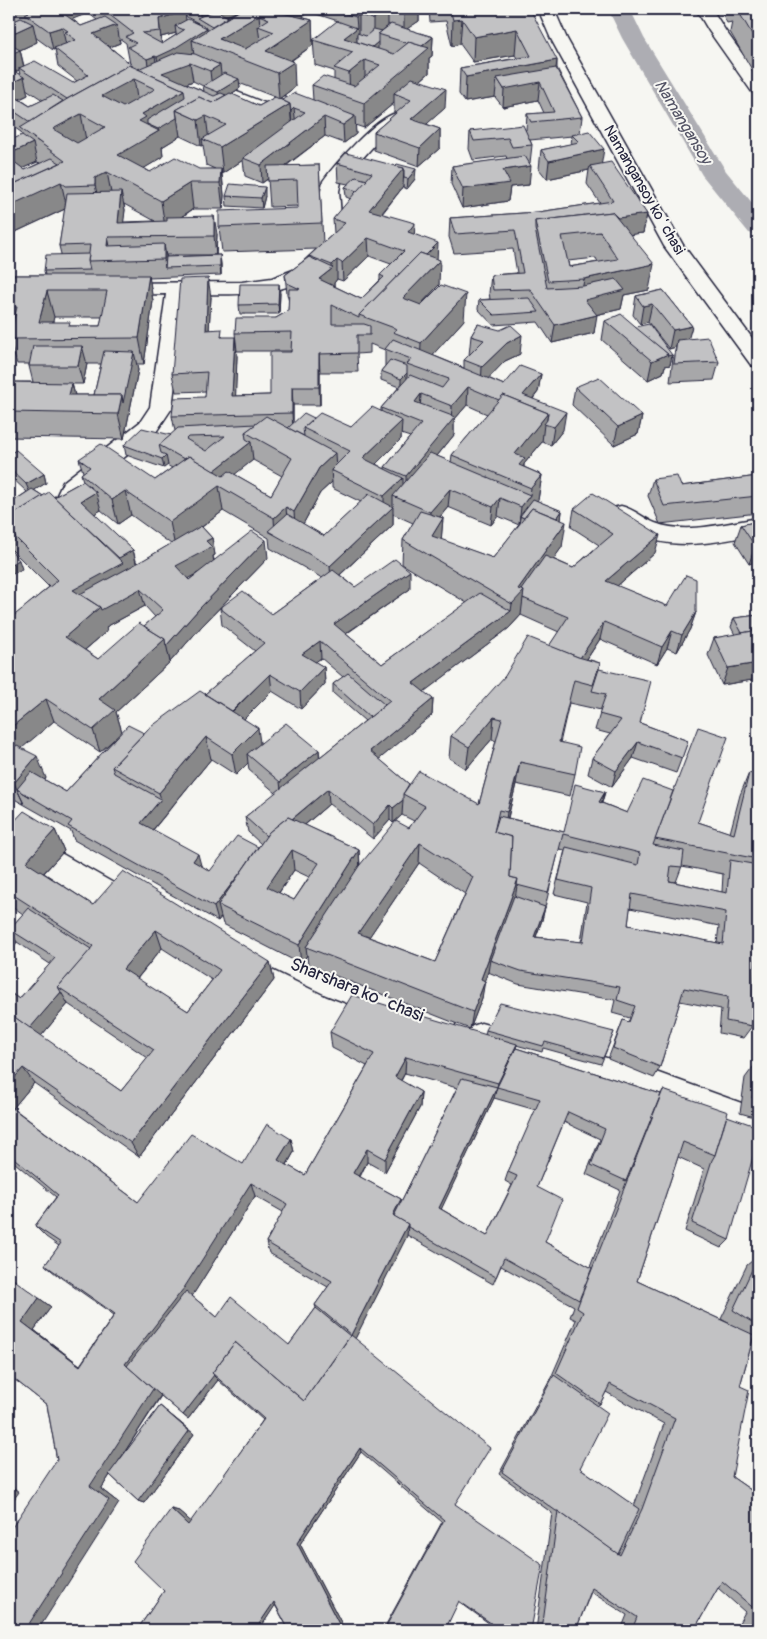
<svg xmlns="http://www.w3.org/2000/svg" width="767" height="1639" font-family="Pangolin,sans-serif">
	<style>
		.lines { fill: none; stroke-linecap: round; stroke-linejoin: round }
		.canal { fill: #adadb3; fill-rule: evenodd }
		.street-casing { stroke: #22223b; stroke-width: 3 }
		.secondary-casing { stroke: #22223b; stroke-width: 3 }
		.street { fill: #f6f6f2; fill-rule: evenodd }
		.secondary { fill: #f6f6f2; fill-rule: evenodd }
		.wall { fill: #a7a7a9; stroke: #22223b; fill-rule: evenodd }
		.shaded-wall { fill: #888889; stroke: #22223b; fill-rule: evenodd }
		.building { fill: #c2c2c4; stroke: #22223b; fill-rule: evenodd }
		.labels { text-anchor: middle; dominant-baseline: central; stroke-width: 4; stroke-linejoin: round; paint-order: stroke }
		.far-street-label { font-size: 15px; fill: #22223b; stroke: #f6f6f2 }
		.far-water-label { font-size: 16px; font-style: italic; fill: #535365; stroke: #f6f6f2 }
		.street-label { font-size: 18px; fill: #22223b; stroke: #f6f6f2 }
	</style>
	<rect width="100%" height="100%" fill="#f6f6f2"/>
	<filter id="ink" filterUnits="userSpaceOnUse"><feTurbulence type="fractalNoise" baseFrequency=".02" numOctaves="2"/><feDisplacementMap in="SourceGraphic" scale="10" xChannelSelector="R" yChannelSelector="G"/><feConvolveMatrix kernelMatrix="1 2 1 2 8 2 1 2 1" color-interpolation-filters="sRGB"/></filter>
	<g filter="url(#ink)">
		<g class="lines">
			<polygon class="canal" points="608,9 630,9 644,38 726,171 758,210 758,235 749,233 702,175 622,38"/>
			<g class="street-casing">
				<g id="street">
					<polygon points="696,9 712,9 725,30 758,76 758,93 752,92 709,31"/>
					<polygon points="204,66 314,108 317,112 314,116 308,117 302,116 198,75 196,71 198,67"/>
					<path d="M 396,113 L 402,114 L 405,118 L 402,122 L 378,141 L 341,182 L 339,191 C 340,202 343,240 340,248 C 338,253 332,259 328,263 C 291,300 234,294 186,294 L 172,408 L 156,432 L 81,492 L 70,511 L 62,518 L 17,546 L 9,548 L 9,529 L 46,507 L 57,495 L 63,482 L 140,422 L 150,407 L 166,294 L 114,295 L 107,293 L 104,289 L 107,285 L 114,283 L 242,282 L 272,278 L 296,269 L 321,246 L 321,191 L 323,181 C 335,164 376,118 396,113 Z"/>
					<path d="M 621,506 C 634,509 643,518 655,523 C 686,535 727,523 758,518 L 758,534 C 715,543 667,553 627,529 C 620,524 614,521 609,514 L 613,508 Z"/>
					<polygon points="9,797 19,800 256,933 347,975 451,1014 455,1024 451,1034 440,1038 326,995 236,951 9,822"/>
					<polygon points="481,1023 653,1071 758,1109 758,1141 653,1101 470,1047 466,1037 470,1027"/>
				</g>
			</g>
			<g class="secondary-casing">
				<polygon id="secondary" points="538,9 554,9 567,39 683,245 758,346 758,367 751,365 664,246 551,39"/>
			</g>
			<use href="#street" class="street"/>
			<use href="#secondary" class="secondary"/>
		</g>
		<g class="wall">
			<path d="M 9,9 L 236,9 L 236,12 L 226,16 L 228,17 L 242,9 L 419,9 L 419,21 L 406,29 L 433,37 L 432,56 L 429,58 L 429,73 L 420,81 L 445,108 L 426,124 L 440,129 L 440,148 L 419,166 L 374,150 L 374,132 L 396,113 L 394,112 L 394,103 L 364,128 L 355,125 L 356,134 L 344,143 L 325,136 L 286,166 L 319,165 L 323,243 L 334,233 L 333,219 L 351,199 L 346,197 L 345,187 L 348,184 L 338,182 L 337,163 L 415,179 L 407,189 L 403,187 L 382,214 L 415,234 L 437,259 L 439,285 L 420,305 L 464,320 L 432,355 L 464,368 L 464,360 L 469,355 L 471,336 L 478,324 L 520,354 L 505,361 L 488,378 L 504,385 L 541,374 L 538,392 L 533,399 L 563,430 L 551,445 L 542,442 L 524,464 L 524,467 L 542,475 L 538,500 L 537,501 L 562,511 L 561,520 L 562,547 L 553,559 L 573,568 L 599,545 L 571,527 L 574,509 L 655,553 L 617,586 L 667,606 L 696,612 L 690,629 L 677,652 L 667,648 L 657,664 L 600,639 L 587,659 L 600,663 L 599,669 L 640,723 L 688,741 L 676,773 L 633,758 L 612,787 L 588,774 L 592,758 L 610,734 L 595,730 L 601,710 L 569,703 L 560,743 L 575,774 L 570,796 L 516,784 L 508,818 L 564,832 L 605,792 L 602,803 L 627,813 L 698,822 L 730,833 L 740,795 L 749,773 L 758,775 L 758,998 L 753,997 L 752,1026 L 743,1038 L 719,1033 L 721,1009 L 680,1001 L 660,1067 L 654,1078 L 608,1059 L 623,1020 L 628,1022 L 630,1018 L 612,1013 L 615,1000 L 518,984 L 488,972 L 484,980 L 482,998 L 470,1029 L 308,965 L 307,955 L 301,964 L 223,924 L 221,917 L 218,921 L 74,840 L 71,831 L 9,796 L 9,607 L 13,617 L 49,587 L 9,547 L 9,504 L 27,492 L 9,475 L 9,454 L 44,474 L 46,483 L 34,490 L 43,496 L 54,497 L 83,481 L 81,474 L 83,472 L 79,459 L 155,480 L 172,468 L 167,465 L 164,468 L 126,455 L 124,445 L 171,435 L 175,431 L 172,416 L 205,397 L 206,391 L 176,392 L 172,374 L 211,297 L 209,329 L 223,337 L 237,356 L 235,396 L 270,395 L 291,351 L 237,351 L 235,333 L 276,318 L 288,311 L 289,302 L 287,294 L 285,275 L 309,257 L 309,256 L 316,249 L 222,252 L 219,227 L 298,208 L 298,206 L 270,207 L 268,179 L 262,183 L 245,176 L 243,160 L 223,173 L 222,173 L 224,195 L 223,209 L 193,209 L 182,217 L 217,234 L 216,255 L 166,255 L 167,257 L 220,255 L 221,265 L 221,275 L 149,278 L 153,301 L 144,364 L 136,364 L 138,370 L 124,439 L 9,437 L 9,382 L 33,382 L 29,366 L 29,364 L 17,364 L 9,339 L 10,333 L 9,333 L 9,275 L 45,275 L 44,271 L 61,254 L 59,246 L 65,209 L 9,235 L 22,135 L 21,132 L 9,124 ZM 310,12 L 338,21 L 313,40 L 315,65 L 334,71 L 334,80 L 312,85 L 313,100 L 282,100 L 279,99 L 295,87 L 291,61 L 313,45 L 312,20 L 301,17 ZM 88,13 L 97,20 L 81,26 L 72,19 ZM 185,16 L 198,23 L 186,20 ZM 388,24 L 390,25 L 382,31 ZM 176,33 L 176,35 L 162,44 L 161,37 ZM 35,37 L 53,50 L 55,49 L 58,66 L 77,81 L 73,83 L 24,66 L 20,50 L 37,42 ZM 119,38 L 126,43 L 130,64 L 110,47 L 120,43 ZM 19,70 L 20,75 L 15,72 ZM 193,81 L 203,86 L 204,91 L 186,84 ZM 239,83 L 275,97 L 259,106 L 231,94 L 240,88 ZM 26,89 L 43,100 L 30,106 L 20,99 L 28,95 ZM 180,136 L 201,146 L 203,145 L 206,165 L 215,169 L 150,172 L 144,168 L 163,157 L 162,147 ZM 37,162 L 40,163 L 25,170 L 23,168 ZM 124,204 L 155,221 L 123,222 L 125,210 ZM 369,256 L 391,264 L 380,275 L 380,280 L 361,299 L 334,286 L 334,283 L 337,279 L 343,281 ZM 54,317 L 102,317 L 100,326 L 71,326 L 52,322 ZM 370,344 L 385,350 L 385,366 L 381,371 L 381,380 L 399,387 L 381,408 L 381,411 L 351,427 L 314,418 L 293,423 L 293,405 L 320,405 L 320,372 L 358,372 L 357,354 L 370,353 ZM 87,364 L 101,364 L 94,395 L 75,395 L 72,384 L 83,384 ZM 467,405 L 487,414 L 452,455 L 451,462 L 437,456 L 454,435 L 454,420 ZM 401,434 L 410,437 L 385,467 L 385,469 L 376,464 L 401,439 ZM 253,460 L 282,476 L 271,495 L 234,474 ZM 332,482 L 332,488 L 361,502 L 324,536 L 303,524 L 320,493 ZM 448,507 L 491,525 L 498,516 L 519,525 L 493,558 L 441,540 L 443,518 L 440,517 ZM 101,510 L 118,524 L 131,515 L 171,544 L 137,564 L 133,550 L 94,514 ZM 223,511 L 269,538 L 270,548 L 322,578 L 272,614 L 220,608 L 222,625 L 255,651 L 205,694 L 144,733 L 122,732 L 116,712 L 170,662 L 201,627 L 268,558 L 214,560 L 213,556 L 215,555 L 212,538 L 202,527 ZM 393,514 L 413,523 L 403,540 L 402,564 L 467,603 L 382,664 L 346,634 L 410,589 L 355,587 L 340,575 L 393,525 ZM 197,573 L 189,580 L 188,578 ZM 145,606 L 155,617 L 144,626 L 98,659 L 85,650 L 107,631 L 106,627 ZM 521,615 L 559,632 L 549,646 L 451,736 L 449,758 L 466,769 L 492,739 L 496,741 L 479,804 L 409,784 L 379,759 L 432,715 L 433,699 L 423,692 L 509,628 ZM 321,658 L 343,677 L 333,684 L 333,693 L 365,721 L 320,757 L 319,750 L 260,743 L 244,719 L 272,691 L 301,709 L 325,684 L 324,667 L 315,662 ZM 54,721 L 100,752 L 116,738 L 66,792 L 45,780 L 46,778 L 21,748 ZM 211,759 L 236,775 L 248,763 L 249,770 L 276,793 L 245,817 L 248,832 L 261,844 L 258,847 L 210,871 L 201,866 L 153,830 ZM 329,804 L 373,839 L 390,820 L 393,823 L 402,815 L 414,821 L 409,828 L 360,866 L 359,850 L 305,825 ZM 559,849 L 565,850 L 554,894 L 587,902 L 581,942 L 536,937 L 542,920 ZM 419,863 L 465,894 L 435,962 L 369,937 ZM 682,866 L 723,874 L 722,892 L 669,881 L 676,882 ZM 294,870 L 309,877 L 294,900 L 279,893 ZM 630,908 L 719,926 L 717,943 L 628,925 Z"/>
			<path d="M 429,9 L 474,9 L 476,13 L 500,9 L 557,60 L 557,68 L 582,117 L 580,133 L 602,164 L 647,214 L 643,233 L 630,234 L 649,290 L 624,295 L 621,309 L 596,315 L 594,333 L 552,343 L 538,322 L 493,325 L 478,309 L 479,300 L 490,299 L 489,293 L 491,275 L 517,273 L 513,249 L 454,253 L 449,237 L 450,218 L 538,212 L 600,203 L 587,184 L 589,170 L 547,179 L 539,169 L 541,150 L 571,144 L 572,136 L 530,140 L 532,145 L 530,163 L 529,163 L 529,185 L 510,187 L 508,201 L 462,208 L 451,184 L 452,166 L 507,159 L 506,156 L 473,160 L 469,149 L 470,131 L 526,130 L 527,114 L 544,113 L 538,100 L 503,107 L 495,97 L 465,102 L 459,94 L 460,68 L 517,58 L 515,55 L 473,62 L 460,44 L 452,46 L 446,21 L 430,22 ZM 596,258 L 598,262 L 569,267 L 568,261 Z"/>
			<polygon points="720,9 758,9 758,80 730,32 732,22 727,23"/>
			<polygon points="226,196 265,196 262,208 227,206"/>
			<polygon points="663,290 692,326 688,339 719,362 714,380 670,382 673,358 676,347 669,349 648,322 640,324 633,315 636,296"/>
			<polygon points="280,293 279,314 240,314 239,305"/>
			<polygon points="605,321 635,327 672,355 670,365 665,366 663,373 648,380 602,340"/>
			<polygon points="575,387 642,416 638,434 614,445 572,405"/>
			<polygon points="758,476 758,513 660,524 648,496 653,479 681,486"/>
			<polygon points="758,521 758,561 749,564 735,542 741,525"/>
			<polygon points="758,615 758,679 722,685 708,655 714,638 735,635 731,627 734,618"/>
			<path d="M 9,820 L 11,824 L 55,830 L 64,851 L 44,873 L 93,905 L 270,962 L 274,980 L 139,1157 L 34,1083 L 13,1108 L 138,1202 L 243,1164 L 291,1139 L 294,1152 L 287,1165 L 305,1175 L 367,1066 L 332,1048 L 330,1032 L 485,1035 L 486,1030 L 614,1032 L 601,1064 L 543,1048 L 542,1052 L 516,1045 L 516,1048 L 661,1094 L 663,1090 L 727,1116 L 729,1240 L 721,1248 L 685,1231 L 704,1169 L 678,1157 L 637,1281 L 730,1324 L 721,1319 L 747,1265 L 758,1256 L 758,1342 L 753,1339 L 740,1386 L 732,1477 L 758,1495 L 758,1630 L 735,1630 L 745,1612 L 718,1588 L 694,1630 L 621,1630 L 627,1615 L 591,1592 L 576,1630 L 536,1630 L 552,1513 L 499,1474 L 550,1380 L 576,1320 L 570,1317 L 574,1306 L 501,1266 L 493,1284 L 407,1235 L 355,1338 L 531,1630 L 487,1630 L 490,1624 L 458,1601 L 445,1630 L 383,1630 L 442,1522 L 361,1452 L 300,1544 L 345,1630 L 289,1630 L 275,1605 L 259,1630 L 137,1630 L 164,1591 L 171,1509 L 179,1511 L 191,1522 L 263,1420 L 218,1380 L 188,1419 L 161,1396 L 119,1461 L 160,1406 L 194,1434 L 144,1503 L 138,1501 L 110,1475 L 101,1489 L 119,1503 L 57,1460 L 47,1405 L 9,1375 L 39,1298 L 51,1307 L 34,1330 L 80,1365 L 114,1315 L 57,1275 L 45,1265 L 59,1246 L 46,1237 L 35,1226 L 56,1197 L 9,1158 L 9,992 L 19,999 L 50,964 L 17,942 L 9,952 L 9,920 L 14,924 L 23,914 L 9,904 ZM 162,948 L 212,980 L 188,1011 L 137,979 ZM 68,1004 L 148,1058 L 121,1091 L 41,1036 ZM 405,1073 L 457,1088 L 401,1202 L 401,1199 L 360,1177 L 367,1162 L 385,1172 L 420,1107 L 421,1092 L 401,1081 ZM 494,1098 L 536,1110 L 508,1172 L 505,1181 L 512,1185 L 487,1236 L 441,1209 ZM 564,1122 L 600,1139 L 586,1174 L 620,1190 L 590,1267 L 545,1242 L 537,1187 ZM 255,1196 L 283,1212 L 266,1242 L 269,1253 L 328,1287 L 315,1305 L 316,1308 L 289,1345 L 217,1317 L 192,1296 ZM 606,1392 L 664,1424 L 634,1506 L 580,1468 L 598,1405 L 600,1404 Z"/>
			<polygon points="757,1062 758,1062 758,1118 740,1113 745,1078"/>
		</g>
		<g class="shaded-wall">
			<polygon points="54,9 88,9 88,13 58,25"/>
			<polygon points="199,9 236,9 236,12 207,24 201,20"/>
			<polygon points="287,9 310,9 310,12 275,36 274,18"/>
			<polygon points="388,9 388,26 373,38 373,19"/>
			<polygon points="410,9 419,9 419,21 404,31 404,13"/>
			<polygon points="185,11 187,29 175,26 176,33 161,37 162,49 159,19"/>
			<polygon points="259,15 260,26 258,26 260,41 234,56 219,39"/>
			<polygon points="359,15 359,33 357,34 358,53 353,52 344,38 357,28 356,17"/>
			<polygon points="462,19 460,44 452,46 453,20"/>
			<polygon points="312,20 313,45 274,72 266,51"/>
			<polygon points="33,24 37,42 20,50 24,68 19,68 19,70 9,75 9,35"/>
			<polygon points="117,25 120,43 97,52 93,34"/>
			<polygon points="62,27 66,45 53,50 49,31"/>
			<polygon points="207,28 209,46 192,40 194,56 190,63 193,81 169,90 160,75 157,57"/>
			<polygon points="517,29 515,55 473,62 474,37"/>
			<polygon points="433,37 432,56 429,58 429,73 402,96 394,93 394,103 364,128 364,103 420,48"/>
			<polygon points="378,42 378,51 372,47"/>
			<polygon points="155,56 158,74 150,77 147,59"/>
			<polygon points="365,60 365,86 350,98 349,73"/>
			<polygon points="557,60 554,86 540,82 538,100 503,107 504,89 497,78 495,97 465,102 466,77"/>
			<polygon points="294,62 295,87 279,99 277,73"/>
			<polygon points="132,65 138,105 107,122 103,101 73,118"/>
			<polygon points="220,65 222,83 212,89 210,71"/>
			<polygon points="24,77 28,95 9,104 9,84"/>
			<polygon points="239,79 240,88 219,102 218,92"/>
			<polygon points="446,89 445,108 411,138 411,119"/>
			<path d="M 184,90 L 206,116 L 209,141 L 202,139 L 203,145 L 201,146 L 198,120 L 176,110 L 180,136 L 162,147 L 163,157 L 123,181 L 118,155 L 139,121 L 142,114 ZM 147,124 L 158,129 L 159,131 L 149,137 Z"/>
			<polygon points="290,104 292,129 243,158 243,160 223,173 220,147"/>
			<polygon points="294,108 296,126 292,129 291,111"/>
			<polygon points="81,114 86,140 59,155 33,138"/>
			<polygon points="355,116 356,134 344,143 343,125"/>
			<polygon points="324,117 325,136 262,183 261,165"/>
			<polygon points="440,129 440,148 419,166 420,148"/>
			<polygon points="33,143 37,162 10,174 9,167 9,154"/>
			<polygon points="604,149 601,167 590,166 589,170 547,179 549,161"/>
			<polygon points="531,166 529,185 510,187 508,201 462,208 463,189 503,170"/>
			<polygon points="404,168 403,187 369,229 369,210"/>
			<polygon points="221,169 224,195 223,209 220,183"/>
			<polygon points="416,169 415,179 407,189 408,179"/>
			<polygon points="107,172 112,198 101,211 95,185 95,178"/>
			<polygon points="61,182 67,208 9,235 9,195"/>
			<polygon points="190,183 193,209 165,227 161,201"/>
			<polygon points="265,187 265,196 262,208 261,198"/>
			<polygon points="121,192 125,210 122,237 118,223"/>
			<polygon points="647,214 643,233 604,238 600,232 537,228"/>
			<polygon points="214,216 217,234 216,255 214,236"/>
			<polygon points="415,223 414,241 408,232"/>
			<polygon points="108,237 112,256 107,246"/>
			<polygon points="368,238 369,256 343,281 342,263"/>
			<polygon points="438,243 437,261 365,317"/>
			<polygon points="164,244 167,263 165,268 164,259"/>
			<polygon points="220,255 221,265 221,275 220,266"/>
			<polygon points="337,260 337,279 334,283 334,287 319,279 332,269 332,265"/>
			<polygon points="440,260 439,285 402,324 403,298"/>
			<polygon points="654,264 649,290 624,295 621,309 582,318 580,305 584,279"/>
			<polygon points="149,275 153,301 144,364 139,338"/>
			<polygon points="208,278 211,297 208,348 206,330"/>
			<polygon points="279,284 280,293 279,314 278,304"/>
			<polygon points="47,291 54,317 49,339 39,322"/>
			<polygon points="466,294 464,320 420,369 421,343"/>
			<polygon points="652,304 648,322 640,324 643,306"/>
			<polygon points="597,315 594,333 552,343 555,325"/>
			<polygon points="692,326 687,344 677,340 676,347 669,349 673,330"/>
			<polygon points="522,335 520,354 505,361 481,386 482,367 507,343"/>
			<polygon points="235,337 237,356 235,414 232,396"/>
			<polygon points="82,346 87,364 83,384 78,366"/>
			<polygon points="134,352 138,370 124,439 118,414 122,395"/>
			<polygon points="319,354 320,372 320,405 319,387"/>
			<polygon points="668,354 672,355 670,365 665,366 663,373 648,380 652,361"/>
			<polygon points="407,373 407,382 401,388 401,379"/>
			<polygon points="541,374 538,392 523,410 523,395"/>
			<polygon points="72,383 78,409 69,395"/>
			<polygon points="292,387 293,405 293,431 292,413"/>
			<polygon points="468,387 467,405 454,420 454,435 406,494 406,476 451,421 452,406"/>
			<polygon points="421,394 420,412 415,402"/>
			<polygon points="566,412 563,430 551,445 554,427"/>
			<polygon points="548,413 546,425 544,424 542,442 524,464 522,483 515,454"/>
			<polygon points="642,416 638,434 614,445 618,427"/>
			<polygon points="402,421 401,439 364,476 363,458"/>
			<polygon points="251,442 253,460 219,487 223,511 175,547 170,522 210,474"/>
			<polygon points="335,453 336,472 331,470 332,482 320,493 296,537 294,512 319,468"/>
			<polygon points="166,455 168,465 164,468 162,459"/>
			<polygon points="44,474 46,483 30,493 26,484"/>
			<polygon points="542,475 538,500 524,518 520,516 519,525 521,507 530,495 531,488"/>
			<polygon points="403,478 403,496 393,496 393,506 384,514 384,496"/>
			<polygon points="450,489 448,507 429,530 430,512"/>
			<polygon points="125,491 131,515 118,524 112,500"/>
			<polygon points="96,492 101,510 86,519 81,501"/>
			<polygon points="500,498 498,516 491,525 493,507"/>
			<polygon points="286,507 288,532 275,535 274,518"/>
			<polygon points="393,507 393,525 331,583 330,566"/>
			<polygon points="562,511 561,520 550,528"/>
			<polygon points="443,518 441,543 432,536"/>
			<polygon points="566,522 562,547 525,599 523,598 521,615 509,628 413,700 413,683 511,611 512,604 518,589"/>
			<polygon points="660,535 655,553 602,599 606,581"/>
			<polygon points="212,538 215,555 213,556 214,564 180,583 176,566 206,541"/>
			<polygon points="266,540 268,558 201,627 170,662 166,646 198,610"/>
			<polygon points="758,545 758,561 749,564 755,546"/>
			<polygon points="133,550 137,567 92,607 73,590 115,560"/>
			<polygon points="19,560 22,569 9,576 9,565"/>
			<polygon points="410,571 410,589 335,641 334,624"/>
			<polygon points="140,589 145,606 106,627 107,631 73,660 65,637 100,607"/>
			<polygon points="9,607 13,619 9,622"/>
			<polygon points="696,612 690,629 677,652 682,635"/>
			<polygon points="604,622 600,639 573,680 576,664"/>
			<polygon points="672,631 667,648 657,664 662,647"/>
			<polygon points="165,639 170,662 116,712 122,732 100,752 93,730 99,699"/>
			<polygon points="320,641 321,658 303,671 302,654"/>
			<polygon points="758,663 758,679 722,685 728,668"/>
			<polygon points="324,667 325,684 301,709 300,692"/>
			<polygon points="270,674 272,691 232,731 229,715"/>
			<polygon points="46,699 54,721 9,759 9,729"/>
			<polygon points="433,699 432,715 370,767 370,751"/>
			<polygon points="494,717 492,739 466,769 469,747"/>
			<polygon points="258,728 261,750 247,754 248,763 236,775 232,754"/>
			<polygon points="206,737 211,759 146,838 141,823 161,799 159,793"/>
			<polygon points="638,742 633,758 612,787 616,771"/>
			<polygon points="319,750 320,766 282,797 280,782"/>
			<polygon points="37,756 46,778 30,797 17,789 24,804 14,783"/>
			<polygon points="520,762 516,784 504,833 507,812"/>
			<polygon points="328,789 329,804 272,853 270,838"/>
			<polygon points="605,792 600,807 599,802"/>
			<polygon points="403,800 402,815 393,823 393,808"/>
			<polygon points="390,805 390,820 373,839 373,825"/>
			<polygon points="55,830 64,851 36,881 26,862"/>
			<polygon points="420,843 419,863 359,952 358,933"/>
			<polygon points="260,848 218,905 221,917 218,921 214,907"/>
			<polygon points="292,850 294,870 270,906 267,887"/>
			<polygon points="359,850 360,871 306,947 307,955 301,964 299,945"/>
			<polygon points="198,854 202,869 193,861"/>
			<polygon points="518,879 515,899 490,960 488,972 478,997 481,979"/>
			<polygon points="545,907 542,920 531,950 534,937"/>
			<polygon points="9,929 17,942 9,952"/>
			<polygon points="156,930 162,948 130,987 123,969"/>
			<polygon points="270,962 274,980 139,1157 131,1143"/>
			<polygon points="485,981 482,998 470,1029 473,1012"/>
			<polygon points="61,992 68,1004 36,1042 28,1030"/>
			<polygon points="517,1044 513,1060 497,1087 498,1083"/>
			<polygon points="406,1057 405,1073 394,1092 395,1077"/>
			<polygon points="23,1068 34,1083 9,1113 9,1084"/>
			<polygon points="497,1087 494,1098 438,1216 439,1208"/>
			<polygon points="421,1092 420,1107 385,1172 385,1159"/>
			<polygon points="291,1139 294,1152 282,1173 278,1160"/>
			<polygon points="367,1149 367,1162 354,1186 353,1173"/>
			<polygon points="251,1183 255,1196 191,1298 161,1395 101,1489 119,1503 38,1630 25,1630 90,1486 125,1364"/>
			<polygon points="401,1199 401,1211 396,1220 393,1215"/>
			<polygon points="408,1224 407,1236 353,1343 351,1335"/>
			<polygon points="39,1298 51,1307 34,1330 90,1373 80,1366 22,1322"/>
			<polygon points="213,1375 218,1380 188,1419 183,1415"/>
			<polygon points="160,1406 194,1434 144,1503 138,1501"/>
			<polygon points="360,1448 361,1452 300,1544 345,1630 342,1630 297,1543"/>
			<polygon points="9,1484 19,1492 9,1506"/>
			<polygon points="171,1509 179,1511 196,1526 188,1525"/>
			<polygon points="278,1601 259,1630 255,1630 274,1602"/>
		</g>
		<g class="building">
			<polygon points="24,9 57,9 81,26 105,17 117,25 93,34 132,65 131,66 129,65 67,99 19,68 35,61 73,83 88,75 54,48 76,40 65,32 68,31 62,27 49,31 25,14 29,12"/>
			<polygon points="102,9 182,9 185,11 159,19 160,31 142,33 162,44 184,30 175,26 188,19 207,28 172,50 157,57 155,56 147,59 128,47 136,43 125,37 133,33"/>
			<path d="M 242,9 L 265,9 L 312,20 L 266,51 L 294,62 L 277,73 L 192,40 ZM 259,15 L 269,19 L 258,26 L 274,32 L 245,49 L 219,39 Z"/>
			<polygon points="265,9 287,9 281,13"/>
			<polygon points="329,9 340,9 337,11 337,12"/>
			<polygon points="340,9 388,9 373,19 359,15 356,17 337,11"/>
			<polygon points="394,9 410,9 404,13"/>
			<polygon points="450,9 474,9 476,13 500,9 530,9 557,60 466,77 460,68 531,56 517,29 474,37 462,19 453,20"/>
			<polygon points="737,9 756,9 757,11 758,11 758,44"/>
			<polygon points="216,10 228,17 212,27 197,18"/>
			<polygon points="21,18 33,24 9,35 9,23"/>
			<polygon points="337,21 357,28 344,38 394,54 409,42 429,48 364,103 312,85 323,76 354,86 380,65 365,60 349,73 334,68 353,52 313,40"/>
			<polygon points="391,24 433,37 422,46 409,42 407,43 378,34"/>
			<polygon points="374,29 382,31 378,34 378,42 372,47 357,42 357,33 366,36"/>
			<polygon points="9,44 20,50 9,55"/>
			<polygon points="178,52 195,54 220,65 210,71 190,63 162,73 214,96 221,93 226,95 212,103 199,97 176,110 177,118 158,129 147,124 147,120 185,97 184,90 138,69"/>
			<path d="M 129,65 L 184,90 L 142,114 L 146,117 L 139,121 L 159,131 L 118,155 L 150,172 L 175,157 L 199,169 L 221,169 L 220,183 L 190,183 L 161,201 L 107,172 L 95,178 L 95,185 L 66,186 L 61,182 L 9,206 L 9,186 L 65,161 L 20,128 L 69,98 ZM 134,79 L 155,89 L 123,107 L 102,96 ZM 81,114 L 105,127 L 77,143 L 53,129 Z"/>
			<polygon points="556,68 582,117 531,122 527,114 554,112 540,82 504,89 497,78"/>
			<polygon points="12,70 24,77 9,84 9,71 10,71"/>
			<polygon points="224,73 239,79 218,92 203,86"/>
			<polygon points="412,78 446,89 411,119 440,129 420,148 374,132 411,100 394,93"/>
			<polygon points="9,93 30,106 53,95 63,101 30,122 9,108"/>
			<polygon points="230,93 259,106 275,97 290,104 220,147 202,139 226,125 206,116 198,120 176,110 199,97 212,103"/>
			<polygon points="295,93 355,116 343,125 324,117 261,165 243,158 305,112 294,108 291,111 290,104 282,100"/>
			<polygon points="523,125 532,145 512,147 508,138 474,141 470,131"/>
			<polygon points="589,131 604,149 549,161 541,150 579,142 572,135"/>
			<polygon points="22,135 33,143 9,154 9,141"/>
			<polygon points="346,153 404,168 369,210 415,223 408,232 438,243 426,255 420,253 359,315 359,318 332,305 332,324 364,324 370,326 370,335 357,335 357,353 319,354 319,387 292,387 292,413 172,416 174,398 205,397 207,372 172,374 180,279 208,278 206,330 222,329 221,337 235,337 232,396 270,395 270,352 291,352 292,332 235,333 236,318 276,318 288,311 289,289 300,289 287,283 285,275 309,257 333,268 319,279 361,299 384,277 380,275 404,251 368,238 342,263 337,260 332,265 309,256 345,223 333,219 372,173 337,163"/>
			<polygon points="525,156 531,166 503,170 510,183 463,189 452,166"/>
			<polygon points="9,158 25,170 52,158 60,163 9,186"/>
			<polygon points="611,162 647,214 618,218 612,212 535,221 535,229 547,288 583,286 616,279 625,290 585,300 597,315 555,325 530,289 493,290 491,275 523,273 515,230 455,234 450,218 538,212 613,201 590,166"/>
			<polygon points="397,164 416,169 408,179 404,178 404,168 395,166"/>
			<polygon points="319,165 322,223 219,227 219,211 298,208 297,180 268,181 267,166"/>
			<polygon points="356,177 367,180 357,191 345,187"/>
			<polygon points="230,184 265,187 261,198 226,196"/>
			<polygon points="121,192 118,223 167,221 167,217 214,216 214,236 108,237 107,246 164,244 164,259 88,261 90,245 59,246 67,193"/>
			<path d="M 612,212 L 654,264 L 584,279 L 548,281 L 535,221 ZM 600,232 L 618,259 L 569,267 L 562,236 Z"/>
			<polygon points="420,253 440,260 403,298 421,305 441,285 466,294 421,343 393,332 397,329 359,315"/>
			<polygon points="89,254 88,261 90,270 44,271 46,255"/>
			<polygon points="220,255 220,266 165,268 166,257"/>
			<path d="M 9,275 L 149,275 L 139,338 L 9,339 L 17,307 L 9,307 ZM 47,291 L 107,291 L 100,326 L 69,326 L 70,322 L 39,322 Z"/>
			<polygon points="240,284 279,284 278,304 239,305"/>
			<polygon points="663,290 692,326 673,330 652,304 643,306 636,296"/>
			<polygon points="529,298 539,312 494,315 479,300"/>
			<polygon points="621,314 668,354 652,361 605,321"/>
			<polygon points="478,324 500,330 511,325 522,335 507,343 482,367 464,360 484,340 471,336"/>
			<polygon points="649,324 672,355 667,356 668,354 635,327"/>
			<polygon points="708,337 719,362 674,364 677,340"/>
			<polygon points="393,339 504,385 520,366 541,374 523,395 566,412 554,427 544,424 547,420 548,413 503,395 499,400 468,387 452,406 421,394 415,402 455,417 406,476 385,467 421,424 381,408 410,375 442,388 449,379 407,364 411,359 385,349"/>
			<polygon points="33,346 82,346 78,366 29,366"/>
			<polygon points="104,351 134,352 123,403 122,395 94,395"/>
			<polygon points="390,360 407,366 407,373 401,379 381,371"/>
			<polygon points="599,377 642,416 618,427 575,387"/>
			<polygon points="9,382 72,383 69,395 122,395 118,414 9,412"/>
			<polygon points="503,395 548,413 515,454 525,458 519,465 542,475 531,488 452,455"/>
			<polygon points="372,407 402,421 363,458 403,478 384,496 331,470 350,451 303,428 320,413 351,427"/>
			<polygon points="304,413 314,418 303,428 304,436 288,428"/>
			<polygon points="266,416 335,453 319,468 294,512 286,507 274,518 219,486 170,522 125,491 112,500 81,474 90,467 79,459 101,444 155,480 189,456 223,476 229,471 271,495 292,458 245,432"/>
			<path d="M 256,424 L 245,432 L 246,439 L 251,442 L 214,471 L 189,456 L 184,459 L 159,445 L 178,428 ZM 225,436 L 206,451 L 186,439 L 188,437 Z"/>
			<polygon points="142,428 171,435 159,445 161,453 166,455 162,459 124,445"/>
			<polygon points="16,450 44,474 26,484 9,468 9,454"/>
			<polygon points="430,453 530,495 521,507 500,498 493,507 450,489 430,512 393,496"/>
			<polygon points="677,476 681,486 758,476 758,496 664,506 653,479"/>
			<polygon points="83,481 96,492 81,501 133,550 119,558 54,497"/>
			<polygon points="32,489 43,496 11,516 9,514 9,504"/>
			<polygon points="49,492 123,563 73,590 100,607 65,637 98,659 139,623 165,639 99,699 115,710 93,730 46,699 9,729 9,616 11,618 58,580 9,531 9,517"/>
			<polygon points="593,493 660,535 606,581 667,606 686,575 696,579 696,612 682,635 672,631 662,647 604,622 580,658 578,657 549,646 568,617 523,598 524,591 521,590 545,556 573,568 613,534 574,509"/>
			<polygon points="369,494 393,507 330,566 268,531 287,514 324,536"/>
			<polygon points="533,499 562,511 557,518 532,508 524,518 520,516"/>
			<polygon points="532,508 566,522 518,589 524,591 512,604 403,540 420,511 443,518 432,536 493,558"/>
			<polygon points="758,521 758,545 755,546 741,525"/>
			<polygon points="201,526 212,538 206,541 212,547 176,566 189,580 252,531 266,540 198,610 166,646 165,639 144,626 163,610 140,589 101,610 100,607 80,594 145,559"/>
			<polygon points="9,548 19,560 9,565"/>
			<polygon points="395,559 410,571 334,624 382,664 480,593 511,611 413,683 433,699 370,751 409,784 403,794 403,800 393,808 390,805 373,825 328,789 292,819 288,817 269,832 266,836 245,817 390,701 320,641 302,654 324,667 300,692 270,674 232,711 205,694 264,643 220,608 243,591 272,614 333,570 355,587"/>
			<polygon points="758,615 758,630 742,633 734,618"/>
			<polygon points="758,630 758,663 728,668 714,638"/>
			<path d="M 528,637 L 578,657 L 600,663 L 593,685 L 574,680 L 559,742 L 580,747 L 575,774 L 520,762 L 507,812 L 499,810 L 494,832 L 512,837 L 510,877 L 518,879 L 481,979 L 485,981 L 473,1012 L 306,947 L 359,866 L 396,821 L 409,828 L 425,806 L 403,794 L 419,771 L 479,804 L 502,719 L 494,717 L 469,747 L 451,736 L 505,676 ZM 420,843 L 473,877 L 435,962 L 358,933 Z"/>
			<polygon points="599,669 651,681 640,723 688,741 682,758 638,742 616,771 592,758 621,720 599,714 606,694 592,691"/>
			<polygon points="348,673 385,705 370,717 333,684"/>
			<polygon points="200,691 258,728 232,754 206,737 159,793 112,767 148,729"/>
			<polygon points="286,723 319,750 280,782 247,754"/>
			<polygon points="128,725 144,733 112,767 114,773 161,799 141,823 198,854 193,861 210,871 237,836 258,847 243,869 214,907 68,826 72,821 17,789 31,772 66,792"/>
			<polygon points="698,727 728,737 698,822 734,834 749,773 758,775 758,859 655,839"/>
			<polygon points="9,742 37,756 14,783 9,780"/>
			<path d="M 643,780 L 673,791 L 653,845 L 684,851 L 682,867 L 671,866 L 669,881 L 727,893 L 730,860 L 758,865 L 758,920 L 752,1026 L 726,1021 L 728,997 L 684,988 L 660,1067 L 613,1048 L 623,1020 L 629,1022 L 635,1006 L 617,1000 L 620,987 L 521,971 L 490,960 L 514,896 L 545,907 L 534,937 L 583,942 L 591,888 L 558,880 L 566,847 L 638,865 L 640,853 L 563,834 L 548,893 L 517,885 L 518,879 L 510,877 L 512,837 L 494,832 L 499,816 L 564,832 L 575,784 L 605,792 L 599,802 L 627,813 ZM 632,894 L 726,912 L 723,944 L 628,925 Z"/>
			<path d="M 24,811 L 55,830 L 26,862 L 93,905 L 123,871 L 270,962 L 131,1143 L 23,1068 L 9,1084 L 9,1013 L 121,1091 L 154,1050 L 58,987 L 93,946 L 9,892 L 9,827 ZM 156,930 L 220,970 L 188,1011 L 123,969 Z"/>
			<path d="M 288,817 L 359,850 L 299,945 L 218,905 L 269,832 ZM 292,850 L 319,863 L 294,900 L 267,887 Z"/>
			<polygon points="28,908 91,949 58,987 61,992 30,1028 9,1013 9,992 19,999 55,958 9,929 9,920 14,924"/>
			<polygon points="352,995 517,1044 498,1083 406,1057 395,1077 421,1092 385,1159 367,1149 353,1173 401,1199 393,1215 408,1224 351,1335 490,1448 455,1504 543,1565 531,1630 493,1630 495,1626 459,1601 445,1630 384,1630 444,1520 360,1448 297,1543 342,1630 289,1630 274,1602 255,1630 137,1630 164,1591 133,1561 171,1509 188,1525 264,1419 212,1373 235,1342 304,1401 351,1335 315,1305 332,1281 266,1242 287,1204 251,1183 184,1288 125,1364 153,1389 90,1486 109,1500 25,1630 9,1630 9,1532 57,1460 47,1405 9,1375 9,1276 39,1298 22,1322 80,1366 115,1314 45,1265 61,1243 35,1226 58,1195 9,1154 9,1109 11,1107 138,1202 191,1134 243,1164 267,1124 291,1139 278,1160 305,1175 374,1054 330,1032"/>
			<polygon points="500,1003 614,1032 603,1058 545,1042 543,1046 486,1030"/>
			<polygon points="516,1048 661,1094 626,1181 591,1165 605,1129 568,1112 537,1187 562,1200 545,1242 592,1268 579,1300 504,1258 496,1277 408,1227 408,1224 394,1216 462,1078 497,1087 439,1208 487,1236 517,1176 508,1172 540,1099 497,1087"/>
			<polygon points="757,1062 758,1062 758,1100 752,1098"/>
			<polygon points="663,1090 728,1112 715,1155 683,1142 637,1281 754,1335 740,1386 749,1390 732,1477 758,1495 758,1612 722,1581 694,1630 632,1630 637,1617 592,1588 576,1630 542,1630 558,1511 620,1555 642,1509 675,1418 610,1384 600,1404 556,1373 583,1312 577,1308 581,1297"/>
			<polygon points="727,1116 758,1127 758,1140 729,1240 692,1223 712,1160 715,1155"/>
			<polygon points="758,1257 758,1326 733,1310"/>
			<polygon points="186,1291 217,1317 231,1297 289,1345 316,1308 350,1336 304,1401 235,1342 212,1373 214,1375 183,1415 127,1366"/>
			<polygon points="554,1375 608,1413 580,1468 639,1509 618,1554 558,1511 556,1511 502,1472"/>
			<polygon points="160,1406 189,1431 138,1501 109,1474"/>
			<polygon points="758,1615 758,1630 750,1630"/>
		</g>
	</g>
	<g class="labels">
		<g class="far-street-label">
			<text transform="translate(644 190) rotate(60)">Namangansoy koʻchasi</text>
		</g>
		<g class="far-water-label">
			<text transform="translate(683 122) rotate(59)">Namangansoy</text>
		</g>
		<g class="street-label">
			<text transform="translate(357 990) rotate(22)">Sharshara koʻchasi</text>
		</g>
	</g>
	<rect width="767" height="1639" fill="none" stroke="#f6f6f2" stroke-width="30"/>
	<rect x="15" y="15" width="737" height="1609" fill="none" stroke="#22223b" stroke-width="2" filter="url(#ink)"/>
</svg>
